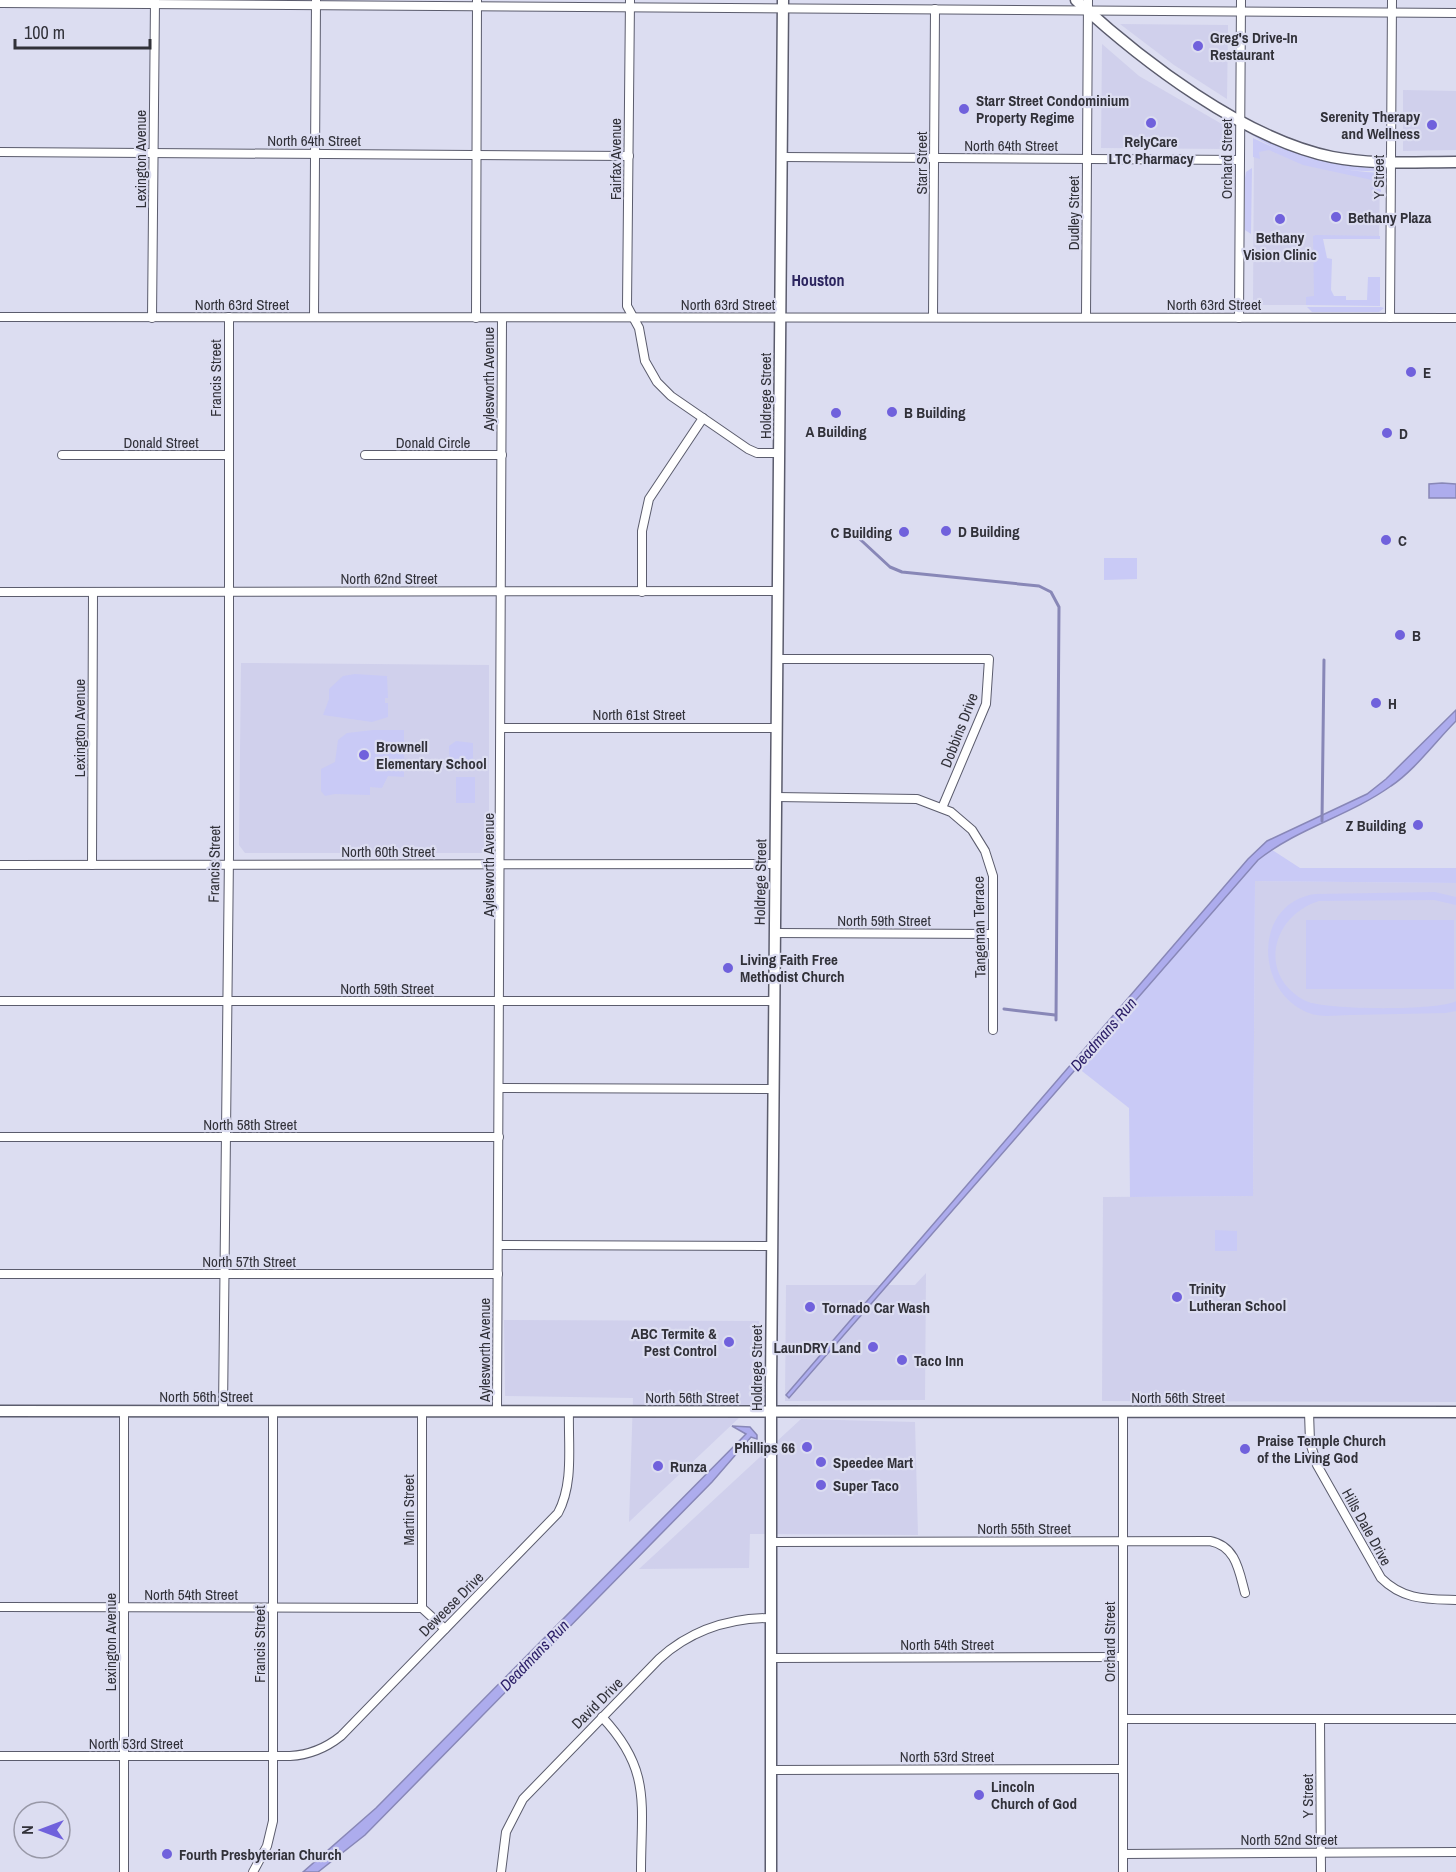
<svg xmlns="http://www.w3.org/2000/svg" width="1456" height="1872" font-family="'Archivo Narrow',sans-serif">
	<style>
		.built { fill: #d0d0ec }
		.green { fill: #c9caf6 }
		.water { fill: #adaced; stroke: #8887b7; stroke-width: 1.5 }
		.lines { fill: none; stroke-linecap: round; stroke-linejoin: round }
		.stream { stroke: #8887b7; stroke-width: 3 }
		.minor-casing { stroke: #5b5c6d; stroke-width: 10 }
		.secondary-casing { stroke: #5b5c6d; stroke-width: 13 }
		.minor { stroke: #fff; stroke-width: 8 }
		.secondary { stroke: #fff; stroke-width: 10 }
		.poi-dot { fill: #7061dc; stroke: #dcddf1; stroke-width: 2 }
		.labels { text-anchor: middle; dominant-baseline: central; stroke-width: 4.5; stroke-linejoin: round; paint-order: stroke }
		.poi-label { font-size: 15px; font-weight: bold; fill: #313139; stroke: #dcddf1; text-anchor: start }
		.street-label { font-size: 15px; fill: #313139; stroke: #dcddf1 }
		.neighbourhood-label { font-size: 16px; font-weight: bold; fill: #2c255f; stroke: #dcddf1 }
		.water-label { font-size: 16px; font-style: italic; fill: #2a1d66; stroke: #dcddf1 }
	</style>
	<rect width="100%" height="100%" fill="#dcddf1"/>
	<g class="built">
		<polygon points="1120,24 1228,25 1227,99 1174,65"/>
		<polygon points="1102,44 1139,76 1227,127 1227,149 1101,148"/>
		<polygon points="1403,90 1456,91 1456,150 1403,151"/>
		<polygon points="1254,141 1329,169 1380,174 1379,239 1316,239 1315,305 1253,305"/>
		<polygon points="241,663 489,665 489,853 245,853 239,845"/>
		<polygon points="1255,881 1456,883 1456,1402 1102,1401 1103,1197 1253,1196"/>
		<polygon points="926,1273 925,1400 785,1401 786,1285 915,1285"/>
		<polygon points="504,1320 759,1321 759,1399 629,1522 633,1398 505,1396"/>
		<polygon points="801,1419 915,1422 918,1535 750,1534 749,1568 639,1569"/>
	</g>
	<g class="green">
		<path d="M 1250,134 L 1316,159 L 1381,170 C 1342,176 1282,155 1250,134 Z"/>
		<path d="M 1253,138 C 1295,158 1334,171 1381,173 L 1381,192 L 1371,190 L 1372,186 L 1377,186 L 1372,180 L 1303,165 L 1269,150 L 1259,152 L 1260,159 L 1253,157 Z"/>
		<polygon points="1252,168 1251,234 1245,230 1245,178 1246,172"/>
		<polygon points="1316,235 1380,236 1380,239 1323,239 1327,258 1332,259 1331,290 1334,296 1346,296 1346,300 1367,300 1368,277 1380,277 1380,306 1306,305 1306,297 1314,296 1313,236"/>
		<polygon points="1307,307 1381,307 1384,308 1379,312 1312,312"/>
		<polygon points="1104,558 1137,558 1137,579 1104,580"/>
		<polygon points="355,674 387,676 388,698 385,698 385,703 388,703 388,717 372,722 323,715 329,699 329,689 343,676"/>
		<polygon points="373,730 404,730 404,777 388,776 382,788 370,787 370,795 335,794 325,796 321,791 321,769 335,762 338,740 347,733"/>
		<path d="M 456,741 L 473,743 L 473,770 L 457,771 C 449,764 449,757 449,746 Z"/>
		<rect x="456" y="777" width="19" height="26"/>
		<polygon points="1266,846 1300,868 1456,868 1456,883 1255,881 1253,1196 1130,1197 1129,1108 1073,1064"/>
		<path d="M 1435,892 L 1456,897 L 1456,905 L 1434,900 L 1319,901 C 1271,916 1257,976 1306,1001 C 1323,1010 1439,1011 1456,1001 L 1456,1011 L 1446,1013 C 1414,1014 1382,1014 1350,1015 C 1337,1015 1321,1018 1309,1013 C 1254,992 1253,903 1315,894 Z"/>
		<rect x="1306" y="920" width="148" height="69"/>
		<polygon points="1215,1230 1237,1231 1237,1251 1215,1251"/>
	</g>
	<g class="water">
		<polygon points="1442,483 1456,484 1456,498 1429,498 1429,484"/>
		<path d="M 1456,710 L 1456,721 C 1436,741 1414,771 1391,786 C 1349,816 1298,828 1258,860 L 789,1398 L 786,1395 L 1248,859 L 1267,841 L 1367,794 L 1386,779 Z"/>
		<polygon points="732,1426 750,1427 757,1435 757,1439 751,1437 712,1482 365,1835 318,1872 303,1872 376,1808 746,1434"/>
	</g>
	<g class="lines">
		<g class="stream">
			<polyline points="849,529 890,567 902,572 1039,586 1051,592 1059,607 1056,1020"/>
			<polyline points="1322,821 1324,660"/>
			<polyline points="1004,1009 1055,1015"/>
		</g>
		<g class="minor-casing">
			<g id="minor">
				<polyline points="630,0 627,306 639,328 645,361 657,382 671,396 748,449 757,453 779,453"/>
				<polyline points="0,3 1456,13"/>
				<polyline points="0,152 629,156"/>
				<polyline points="782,157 1240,160"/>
				<polyline points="0,317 1456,318"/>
				<polyline points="314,317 316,1"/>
				<polyline points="933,317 935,9"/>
				<polyline points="1086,317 1088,0"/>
				<polyline points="152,318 155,1"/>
				<polyline points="476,318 477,0"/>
				<polyline points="1239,318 1241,0"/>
				<polyline points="1390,318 1392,0"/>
				<polyline points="62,455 229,455"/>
				<polyline points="365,455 502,455"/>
				<polyline points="0,592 778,591"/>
				<polyline points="642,592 642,531 649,499 703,418"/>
				<polyline points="777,659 989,659 986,704 942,808"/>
				<polyline points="501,728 777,728"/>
				<polyline points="776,797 917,799 951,812 972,830 985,851 993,876 993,1030"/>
				<polyline points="0,865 776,864"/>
				<polyline points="92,865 93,592"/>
				<polyline points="775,933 993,934"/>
				<polyline points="0,1001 774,1001"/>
				<polyline points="500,1088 774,1089"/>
				<polyline points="0,1137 499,1137"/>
				<polyline points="498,1245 772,1246"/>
				<polyline points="0,1274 498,1274"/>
				<polyline points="223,1411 229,854 229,317"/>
				<polyline points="422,1411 422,1608"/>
				<polyline points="497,1411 502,318"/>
				<path d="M 1309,1412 L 1310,1442 L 1317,1465 L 1381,1578 C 1403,1600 1426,1599 1456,1600"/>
				<path d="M 771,1542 L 1210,1541 C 1236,1546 1239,1571 1245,1593"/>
				<polyline points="0,1607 422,1608 445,1629"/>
				<polyline points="771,1658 1123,1657"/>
				<path d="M 602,1717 C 652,1770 641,1804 641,1872"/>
				<polyline points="1123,1719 1456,1719"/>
				<polyline points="1320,1719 1321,1872"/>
				<path d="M 0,1756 L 290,1756 C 309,1755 326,1748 341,1736 L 558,1513 C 574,1483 568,1446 569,1412"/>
				<polyline points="771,1770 1122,1769"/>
				<polyline points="1123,1854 1456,1852"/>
				<polyline points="124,1872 124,1411"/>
				<polyline points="253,1872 267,1846 273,1821 273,1411"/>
				<path d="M 501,1872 L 506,1832 L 523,1799 L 659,1659 C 691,1630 728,1618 771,1618"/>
				<polyline points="1123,1872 1123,1412"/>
			</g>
		</g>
		<g class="secondary-casing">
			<g id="secondary">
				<path d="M 1076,0 C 1142,61 1244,139 1332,157 C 1373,165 1415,162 1456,162"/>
				<polyline points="0,1411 1456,1412"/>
				<polyline points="771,1872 771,1386 783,0"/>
			</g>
		</g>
		<use href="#minor" class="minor"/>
		<use href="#secondary" class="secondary"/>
	</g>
	<g class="poi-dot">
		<circle cx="1198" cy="46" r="6"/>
		<circle cx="964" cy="109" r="6"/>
		<circle cx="1151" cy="123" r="6"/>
		<circle cx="1432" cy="125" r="6"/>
		<circle cx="1336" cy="217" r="6"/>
		<circle cx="1280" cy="219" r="6"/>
		<circle cx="1411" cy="372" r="6"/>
		<circle cx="892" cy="412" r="6"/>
		<circle cx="836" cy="413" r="6"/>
		<circle cx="1387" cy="433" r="6"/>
		<circle cx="946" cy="531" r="6"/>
		<circle cx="904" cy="532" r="6"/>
		<circle cx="1386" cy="540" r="6"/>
		<circle cx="1400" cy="635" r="6"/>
		<circle cx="1376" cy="703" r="6"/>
		<circle cx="364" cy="755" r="6"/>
		<circle cx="1418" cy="825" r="6"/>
		<circle cx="728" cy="968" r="6"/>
		<circle cx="1177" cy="1297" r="6"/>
		<circle cx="810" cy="1307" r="6"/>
		<circle cx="729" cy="1342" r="6"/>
		<circle cx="873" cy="1347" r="6"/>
		<circle cx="902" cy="1360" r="6"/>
		<circle cx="807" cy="1447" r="6"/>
		<circle cx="1245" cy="1449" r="6"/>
		<circle cx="821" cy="1462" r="6"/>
		<circle cx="658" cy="1466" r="6"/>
		<circle cx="821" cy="1485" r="6"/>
		<circle cx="979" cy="1795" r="6"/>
		<circle cx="167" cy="1854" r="6"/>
	</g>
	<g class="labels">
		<g class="poi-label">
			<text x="1210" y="37">Greg's Drive-In<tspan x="1210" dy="17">Restaurant</tspan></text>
			<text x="976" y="100">Starr Street Condominium<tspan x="976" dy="17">Property Regime</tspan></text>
			<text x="1420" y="116" text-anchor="end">Serenity Therapy<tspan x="1420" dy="17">and Wellness</tspan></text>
			<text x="1151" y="141" text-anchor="middle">RelyCare<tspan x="1151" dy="17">LTC Pharmacy</tspan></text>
			<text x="1348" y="217">Bethany Plaza</text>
			<text x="1280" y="237" text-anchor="middle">Bethany<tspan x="1280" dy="17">Vision Clinic</tspan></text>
			<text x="1423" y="372">E</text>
			<text x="904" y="412">B Building</text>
			<text x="836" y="431" text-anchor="middle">A Building</text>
			<text x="1399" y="433">D</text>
			<text x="958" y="531">D Building</text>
			<text x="892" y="532" text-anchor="end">C Building</text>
			<text x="1398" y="540">C</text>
			<text x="1412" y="635">B</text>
			<text x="1388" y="703">H</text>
			<text x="376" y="746">Brownell<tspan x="376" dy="17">Elementary School</tspan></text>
			<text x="1406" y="825" text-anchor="end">Z Building</text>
			<text x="740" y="959">Living Faith Free<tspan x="740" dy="17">Methodist Church</tspan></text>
			<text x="1189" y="1288">Trinity<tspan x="1189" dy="17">Lutheran School</tspan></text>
			<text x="822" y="1307">Tornado Car Wash</text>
			<text x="717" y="1333" text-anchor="end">ABC Termite &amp;<tspan x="717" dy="17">Pest Control</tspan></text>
			<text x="861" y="1347" text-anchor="end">LaunDRY Land</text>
			<text x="914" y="1360">Taco Inn</text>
			<text x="1257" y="1440">Praise Temple Church<tspan x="1257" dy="17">of the Living God</tspan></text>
			<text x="795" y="1447" text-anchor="end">Phillips 66</text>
			<text x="833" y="1462">Speedee Mart</text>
			<text x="670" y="1466">Runza</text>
			<text x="833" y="1485">Super Taco</text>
			<text x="991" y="1786">Lincoln<tspan x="991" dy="17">Church of God</tspan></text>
			<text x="179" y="1854">Fourth Presbyterian Church</text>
		</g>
		<g class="street-label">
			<text x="314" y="140">North 64th Street</text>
			<text x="1011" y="145">North 64th Street</text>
			<text transform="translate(140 159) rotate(-90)">Lexington Avenue</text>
			<text transform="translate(615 159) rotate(-90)">Fairfax Avenue</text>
			<text transform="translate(1226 159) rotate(-90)">Orchard Street</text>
			<text transform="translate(921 163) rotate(-90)">Starr Street</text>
			<text transform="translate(1378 177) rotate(-90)">Y Street</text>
			<text transform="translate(1073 213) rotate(-90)">Dudley Street</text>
			<text x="242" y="304">North 63rd Street</text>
			<text x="728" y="304">North 63rd Street</text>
			<text x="1214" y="304">North 63rd Street</text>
			<text transform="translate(215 378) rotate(-90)">Francis Street</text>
			<text transform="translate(488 379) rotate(-90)">Aylesworth Avenue</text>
			<text transform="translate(765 396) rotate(-90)">Holdrege Street</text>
			<text x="161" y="442">Donald Street</text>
			<text x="433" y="442">Donald Circle</text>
			<text x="389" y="578">North 62nd Street</text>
			<text x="639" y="714">North 61st Street</text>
			<text transform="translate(79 728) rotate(-90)">Lexington Avenue</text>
			<text transform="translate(959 730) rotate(-69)">Dobbins Drive</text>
			<text x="388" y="851">North 60th Street</text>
			<text transform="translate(214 864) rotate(-89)">Francis Street</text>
			<text transform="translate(488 865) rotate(-90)">Aylesworth Avenue</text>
			<text transform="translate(760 882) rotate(-89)">Holdrege Street</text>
			<text x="884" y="920">North 59th Street</text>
			<text transform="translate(979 927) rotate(-91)">Tangeman Terrace</text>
			<text x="387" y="988">North 59th Street</text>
			<text x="250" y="1124">North 58th Street</text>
			<text x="249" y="1261">North 57th Street</text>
			<text transform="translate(484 1350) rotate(-90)">Aylesworth Avenue</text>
			<text transform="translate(756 1368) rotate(-90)">Holdrege Street</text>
			<text x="206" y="1396">North 56th Street</text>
			<text x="692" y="1397">North 56th Street</text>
			<text x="1178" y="1397">North 56th Street</text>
			<text transform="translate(408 1510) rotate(-90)">Martin Street</text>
			<text transform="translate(1367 1527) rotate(61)">Hills Dale Drive</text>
			<text x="1024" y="1528">North 55th Street</text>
			<text x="191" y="1594">North 54th Street</text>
			<text transform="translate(451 1604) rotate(-45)">Deweese Drive</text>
			<text transform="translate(110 1642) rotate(-90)">Lexington Avenue</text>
			<text transform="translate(1109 1642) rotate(-90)">Orchard Street</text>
			<text transform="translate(259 1644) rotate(-90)">Francis Street</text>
			<text x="947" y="1644">North 54th Street</text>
			<text transform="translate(597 1703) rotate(-45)">David Drive</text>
			<text x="136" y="1743">North 53rd Street</text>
			<text x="947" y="1756">North 53rd Street</text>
			<text transform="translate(1307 1796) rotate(-90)">Y Street</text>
			<text x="1289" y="1839">North 52nd Street</text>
		</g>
		<g class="neighbourhood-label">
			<text x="818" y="280">Houston</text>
		</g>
		<g class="water-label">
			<text transform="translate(1103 1034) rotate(-49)">Deadmans Run</text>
			<text transform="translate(534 1655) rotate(-46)">Deadmans Run</text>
		</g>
	</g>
	<g transform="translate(42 1830) rotate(270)"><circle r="28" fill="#dcddf1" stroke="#9898a7" stroke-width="1.5"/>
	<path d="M0-4.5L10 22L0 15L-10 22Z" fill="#7061dc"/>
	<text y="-9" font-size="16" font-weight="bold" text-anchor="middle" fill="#313139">N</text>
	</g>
	<path d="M15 39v9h135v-9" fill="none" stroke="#313139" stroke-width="3"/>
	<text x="24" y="39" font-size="18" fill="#313139" stroke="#dcddf1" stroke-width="4.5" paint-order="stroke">100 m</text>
</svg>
